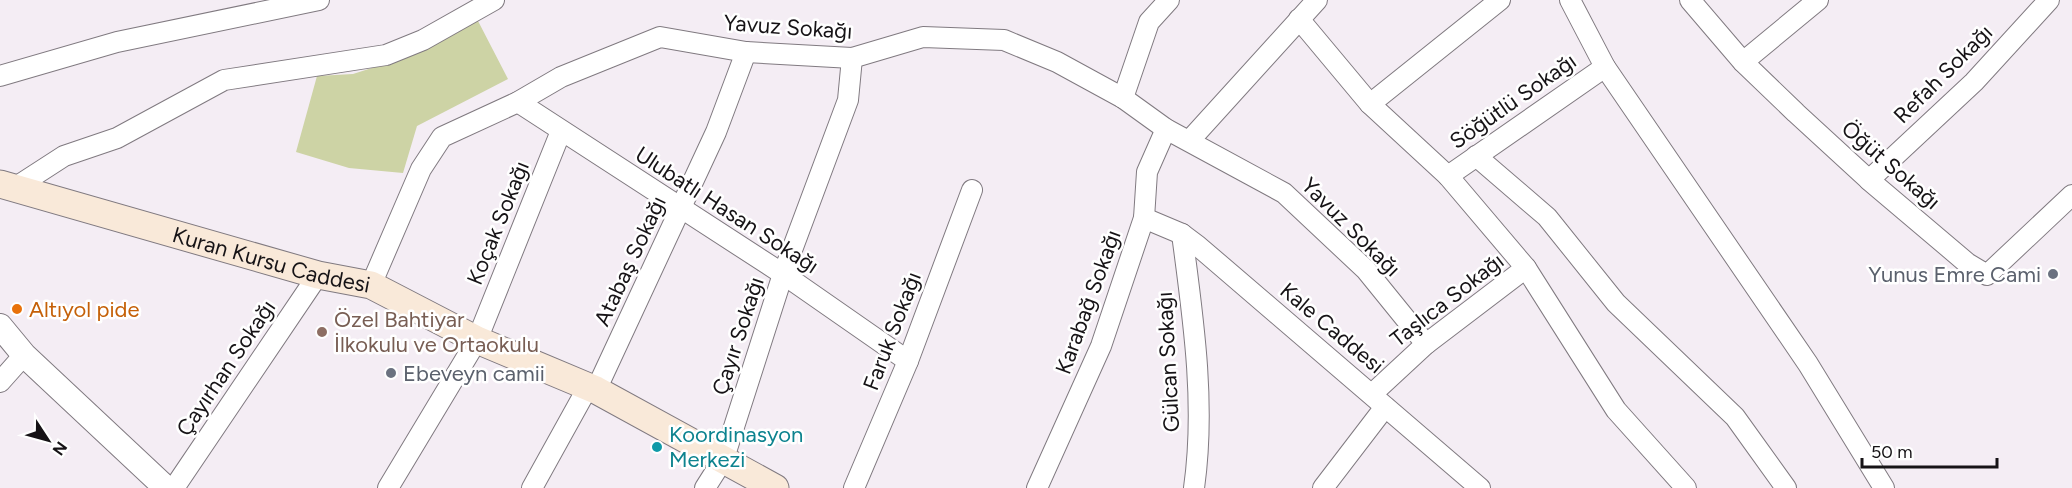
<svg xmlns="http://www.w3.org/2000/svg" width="2072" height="488" font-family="Figtree,sans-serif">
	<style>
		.green { fill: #cdd3a5 }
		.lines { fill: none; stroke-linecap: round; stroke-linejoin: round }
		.minor-casing { stroke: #807a80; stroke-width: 22 }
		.tertiary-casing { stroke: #807a80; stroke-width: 26 }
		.secondary-casing { stroke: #807a80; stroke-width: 29 }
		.minor { stroke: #fff; stroke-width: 20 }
		.tertiary { stroke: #fff; stroke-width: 24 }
		.secondary { stroke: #f9e9d9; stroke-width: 27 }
		.worship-dot { fill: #6b7280; stroke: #fff; stroke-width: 2 }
		.food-dot { fill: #e8710a; stroke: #fff; stroke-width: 2 }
		.education-dot { fill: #8d6e63; stroke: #fff; stroke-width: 2 }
		.culture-dot { fill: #0f9aa8; stroke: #fff; stroke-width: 2 }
		.labels { text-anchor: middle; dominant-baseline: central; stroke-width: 5; stroke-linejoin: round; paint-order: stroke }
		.street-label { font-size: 22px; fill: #161316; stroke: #fff }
		.worship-label { font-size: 22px; fill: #5b616d; stroke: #fff; text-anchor: end }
		.food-label { font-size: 22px; fill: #c56008; stroke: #fff; text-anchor: start }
		.education-label { font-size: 22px; fill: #785e54; stroke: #fff; text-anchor: start }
		.culture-label { font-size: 22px; fill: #0d838f; stroke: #fff; text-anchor: start }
	</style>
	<rect width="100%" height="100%" fill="#f4edf4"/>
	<polygon class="green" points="477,19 508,79 417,126 403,173 349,168 296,152 317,76 353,74 400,59"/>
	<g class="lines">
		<g class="minor-casing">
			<g id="minor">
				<polyline points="1570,0 1605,67 1808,364 1884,488"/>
				<polyline points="1690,0 1743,62 1796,113 1869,180 1967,263 1987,275 2072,195"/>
				<polyline points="1299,19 1370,104 1448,176 1526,268 1616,410 1686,488"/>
				<polyline points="1743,62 1818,0"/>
				<polyline points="0,76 117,42 319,0"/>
				<polyline points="1123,98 1149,22 1169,0"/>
				<polyline points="518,102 783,274 908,361"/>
				<polyline points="1370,104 1500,0"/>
				<polyline points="1190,140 1317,0"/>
				<polyline points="1476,156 1547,217 1616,303 1735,417 1786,488"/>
				<polyline points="1448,176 1605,67"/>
				<polyline points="1869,180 1974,82 2049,0"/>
				<polyline points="13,189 64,156 117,138 224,80 386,55 423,40 494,0"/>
				<polyline points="1144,218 1182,234 1198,246 1480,488"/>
				<path d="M 1182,234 C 1193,317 1206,404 1194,488"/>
				<polyline points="371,285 421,169 442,137 518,102 561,77 660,37 746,52 852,58 923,37 1004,40 1057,62 1123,98 1166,129 1284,193 1366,270 1426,344"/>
				<polyline points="0,382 24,355"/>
				<polyline points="596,390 716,132 746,52"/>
				<polyline points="1372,394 1426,344 1526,268"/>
				<polyline points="174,488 318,275"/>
				<polyline points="388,488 477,340 561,131"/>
				<polyline points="532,488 588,387"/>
				<polyline points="705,488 724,458 783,274 848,100 852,58"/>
				<polyline points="854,488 908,361 972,190"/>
				<polyline points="1037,488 1101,346 1144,218 1147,172 1166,129"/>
				<polyline points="1323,488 1385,407"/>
			</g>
		</g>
		<g class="tertiary-casing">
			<polyline id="tertiary" points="0,326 24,355 166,488"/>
		</g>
		<g class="secondary-casing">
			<g id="secondary">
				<path id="s1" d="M 0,184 L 318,275 L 371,285 L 477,340 L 596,390 L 775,488"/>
			</g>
		</g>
		<use href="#minor" class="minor"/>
		<use href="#tertiary" class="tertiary"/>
		<use href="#secondary" class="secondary"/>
	</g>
	<g class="worship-dot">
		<circle cx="2053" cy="274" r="6"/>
		<circle cx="391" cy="373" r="6"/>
	</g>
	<circle class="food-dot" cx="17" cy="309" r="6"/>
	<circle class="education-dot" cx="322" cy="332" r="6"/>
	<circle class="culture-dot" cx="657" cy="447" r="6"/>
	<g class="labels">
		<g class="street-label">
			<text transform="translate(788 27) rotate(4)">Yavuz Sokağı</text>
			<text transform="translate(1943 74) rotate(-45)">Refah Sokağı</text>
			<text transform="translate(1513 101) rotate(-35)">Söğütlü Sokağı</text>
			<text transform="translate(1891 165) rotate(41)">Öğüt Sokağı</text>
			<text transform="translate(727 210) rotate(33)">Ulubatlı Hasan Sokağı</text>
			<text transform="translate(498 223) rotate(-68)">Koçak Sokağı</text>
			<text transform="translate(1351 227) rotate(45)">Yavuz Sokağı</text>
			<text stroke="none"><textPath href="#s1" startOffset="282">Kuran Kursu Caddesi</textPath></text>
			<text transform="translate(630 261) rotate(-65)">Atabaş Sokağı</text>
			<text transform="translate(1447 300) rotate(-38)">Taşlıca Sokağı</text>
			<text transform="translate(1088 302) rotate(-70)">Karabağ Sokağı</text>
			<text transform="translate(1332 328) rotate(40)">Kale Caddesi</text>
			<text transform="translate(892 331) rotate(-69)">Faruk Sokağı</text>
			<text transform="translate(738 336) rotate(-72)">Çayır Sokağı</text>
			<text transform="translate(1168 362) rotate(-93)">Gülcan Sokağı</text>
			<text transform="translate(226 368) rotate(-56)">Çayırhan Sokağı</text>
		</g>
		<g class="worship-label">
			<text x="2041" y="274">Yunus Emre Cami</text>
			<text x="403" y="373" text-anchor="start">Ebeveyn camii</text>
		</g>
		<g class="food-label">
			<text x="29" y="309">Altıyol pide</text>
		</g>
		<g class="education-label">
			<text x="334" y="319">Özel Bahtiyar<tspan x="334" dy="25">İlkokulu ve Ortaokulu</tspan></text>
		</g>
		<g class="culture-label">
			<text x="669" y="434">Koordinasyon<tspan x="669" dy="25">Merkezi</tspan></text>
		</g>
	</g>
	<g transform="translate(48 440) rotate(126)" stroke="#ffffff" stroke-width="4.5" paint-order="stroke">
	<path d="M0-4.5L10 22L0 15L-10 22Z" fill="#161316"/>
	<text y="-9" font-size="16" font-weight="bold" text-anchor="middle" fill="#161316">N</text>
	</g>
	<path d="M1862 458v9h135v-9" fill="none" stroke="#161316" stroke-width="3"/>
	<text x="1871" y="458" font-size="18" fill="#161316" stroke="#ffffff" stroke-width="4.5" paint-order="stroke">50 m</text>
</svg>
